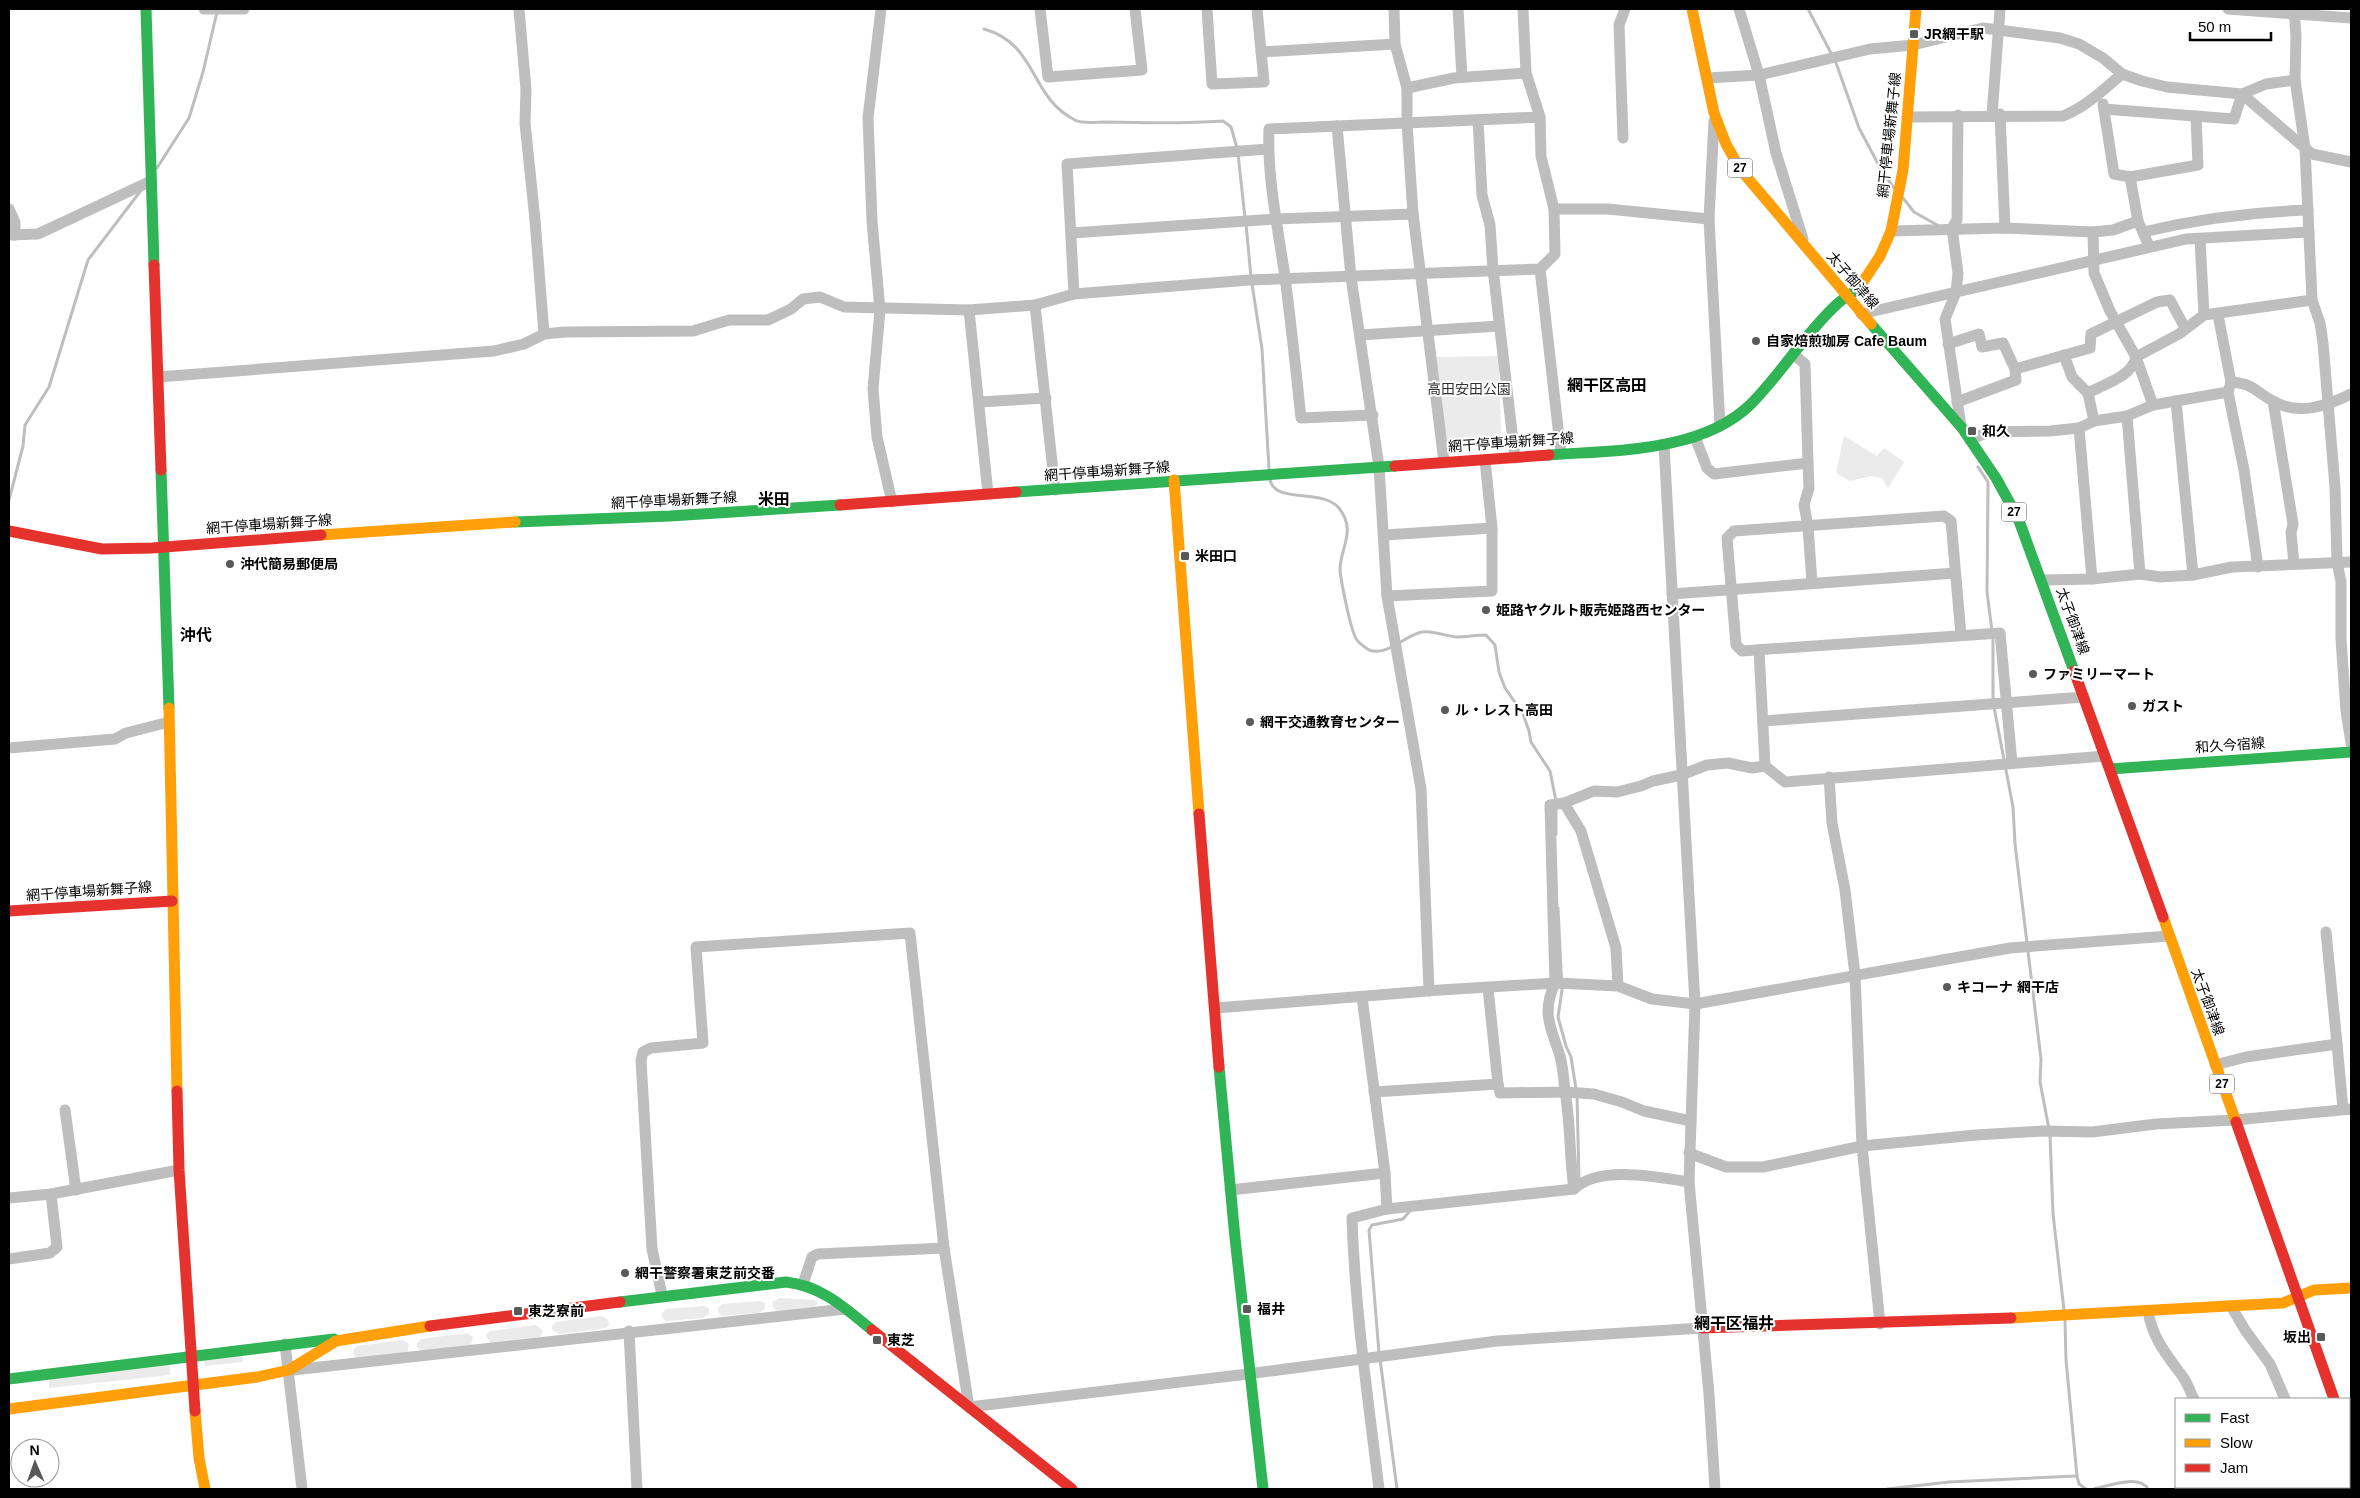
<svg xmlns="http://www.w3.org/2000/svg" width="2360" height="1498" font-family="Helvetica,'Noto Sans JP',sans-serif">
	<style>
		.green { fill: #ebebeb }
		.lines { fill: none; stroke-linecap: round; stroke-linejoin: round }
		.stream { stroke: #bebebe; stroke-width: 3 }
		.street { stroke: #bebebe; stroke-width: 11 }
		.fast { stroke: #30b455; stroke-width: 11 }
		.slow { stroke: #ff9f0a; stroke-width: 11 }
		.jam { stroke: #e5322d; stroke-width: 11 }
		.poi-dot { fill: #595959; stroke: #fff; stroke-width: 2 }
		.labels { text-anchor: middle; dominant-baseline: central; stroke-width: 4; stroke-linejoin: round; paint-order: stroke }
		.shield { fill: #fff; stroke: #4c4c4c; stroke-width: 1 }
		.shield-label { font-size: 12px; font-weight: bold; fill: #000 }
		.poi-label { font-size: 14px; font-weight: bold; fill: #000; stroke: #fff; text-anchor: start }
		.street-label { font-size: 14px; fill: #000; stroke: #fff }
		.park-label { font-size: 14px; fill: #323232; stroke: #fff }
		.quarter-label { font-size: 16px; font-weight: bold; fill: #000; stroke: #fff }
	</style>
	<rect width="100%" height="100%" fill="#fff"/>
	<g class="green">
		<polygon points="1499,356 1501,438 1498,444 1448,449 1445,446 1433,357"/>
		<polygon points="1844,436 1877,456 1884,448 1904,462 1888,488 1882,478 1871,476 1850,481 1836,473"/>
		<polygon points="780,1298 815,1300 818,1304 814,1307 777,1311 774,1309 772,1302"/>
		<polygon points="760,1301 765,1303 765,1309 759,1313 722,1316 718,1312 718,1308 722,1304"/>
		<polygon points="704,1306 709,1308 709,1314 703,1318 666,1321 662,1317 662,1313 666,1309"/>
		<polygon points="602,1316 608,1320 609,1324 606,1328 560,1334 552,1330 552,1326 556,1322"/>
		<polygon points="536,1325 543,1331 540,1337 490,1343 486,1335 490,1331"/>
		<polygon points="467,1333 473,1337 471,1345 421,1351 417,1347 417,1343 421,1339"/>
		<polygon points="403,1340 409,1344 407,1353 357,1358 354,1355 353,1350 357,1346"/>
		<polygon points="242,1353 243,1362 205,1366 204,1358"/>
		<polygon points="169,1359 170,1375 49,1388 48,1372"/>
	</g>
	<g class="lines">
		<g class="stream">
			<polyline points="1808,9 1832,55"/>
			<path d="M 984,29 C 1038,44 1029,97 1075,120 C 1082,124 1096,122 1105,122 C 1144,123 1183,124 1223,121 L 1231,127 L 1237,148"/>
			<polyline points="1835,60 1859,128 1883,173 1894,188"/>
			<polyline points="1238,154 1245,218"/>
			<polyline points="157,168 189,118 203,72 217,12"/>
			<polyline points="1903,198 1914,212 1939,226"/>
			<polyline points="1246,224 1251,277"/>
			<polyline points="1252,284 1262,349 1269,469"/>
			<polyline points="1978,467 1988,482 1987,592 1992,631"/>
			<path d="M 1270,480 C 1275,504 1322,488 1339,508 C 1357,531 1340,548 1340,570 C 1341,581 1351,633 1357,640 C 1359,643 1366,648 1369,650 C 1387,657 1405,635 1422,632 C 1432,630 1445,636 1456,637 C 1466,637 1476,635 1486,635 L 1495,645 L 1499,672 L 1505,688 L 1523,714 L 1529,731 L 1531,742 L 1550,771 L 1556,801"/>
			<polyline points="9,500 23,446 25,425 49,387 88,260 142,189"/>
			<polyline points="1993,637 1993,701"/>
			<polyline points="1994,707 2013,807 2015,844 2041,1059 2040,1082 2049,1129"/>
			<polyline points="1556,808 1556,834"/>
			<polyline points="1558,908 1562,990 1558,1017 1566,1046 1571,1057 1577,1095 1579,1181"/>
			<polyline points="2050,1135 2053,1214 2064,1310"/>
			<polyline points="2065,1321 2066,1360 2077,1476 2079,1484 2086,1489"/>
			<polyline points="1379,1353 1369,1230 1372,1225 1403,1219 1409,1212"/>
			<polyline points="1380,1359 1397,1489"/>
			<polyline points="1887,1489 1949,1482 2077,1476"/>
			<path d="M 2094,1489 C 2108,1486 2139,1474 2148,1489"/>
		</g>
		<g class="street">
			<polyline points="204,9 244,9"/>
			<polyline points="519,9 526,90 525,123 535,220 544,334"/>
			<polyline points="881,9 868,118 872,221 880,310 873,389 877,437 892,502"/>
			<polyline points="1040,9 1048,77 1142,70 1135,9"/>
			<polyline points="1207,9 1212,84 1264,82 1257,9"/>
			<polyline points="1394,9 1395,44 1407,88 1407,123 1413,214 1444,462"/>
			<polyline points="1458,9 1462,77"/>
			<polyline points="1523,9 1526,73 1540,117"/>
			<polyline points="1739,9 1759,75 1776,153 1803,239"/>
			<polyline points="2228,9 2351,18"/>
			<polyline points="2294,9 2296,36 2295,80 2305,148 2312,300 2320,323 2323,343 2335,487 2337,562 2341,582 2341,639 2346,711 2351,743"/>
			<polyline points="1261,52 1395,44"/>
			<polyline points="1707,78 1759,75 1870,49 1913,45 1983,28 2060,38 2079,44 2103,58 2122,74 2142,81 2167,87 2242,94 2266,84 2295,80"/>
			<polyline points="1407,88 1454,78 1526,73"/>
			<polyline points="2103,104 2114,174 2130,177 2138,221 2149,246"/>
			<polyline points="2104,109 2234,119 2242,94 2312,154 2351,162"/>
			<polyline points="2000,114 2005,228"/>
			<polyline points="1958,115 1957,220 1952,228 1958,273 1956,292 1945,319 1961,426"/>
			<polyline points="1992,115 2000,9"/>
			<path d="M 1907,117 L 2063,116 C 2086,107 2104,89 2122,74"/>
			<polyline points="1478,120 1482,195 1490,225 1493,269 1515,458"/>
			<polyline points="1714,121 1709,219 1720,426"/>
			<polyline points="1337,126 1351,277 1379,467 1387,596 1492,591 1492,528 1485,460"/>
			<polyline points="1623,138 1619,25 1625,9"/>
			<polyline points="2130,177 2198,165 2196,116"/>
			<polyline points="9,209 15,222 15,235"/>
			<polyline points="1891,231 2005,228 2093,232 2113,230 2138,221"/>
			<polyline points="2093,232 2094,273 2110,311 2136,357 2153,405"/>
			<path d="M 2143,232 C 2197,219 2252,212 2308,210"/>
			<polyline points="1072,233 1276,219 1413,214"/>
			<polyline points="9,235 38,234 151,181"/>
			<polyline points="2200,239 2204,315"/>
			<polyline points="1540,269 1561,454"/>
			<polyline points="1074,294 1067,164 1268,149"/>
			<polyline points="1035,305 1055,490"/>
			<polyline points="969,310 988,494"/>
			<polyline points="1861,314 2186,239 2309,232"/>
			<polyline points="2218,315 2231,382"/>
			<polyline points="1360,335 1499,326"/>
			<polyline points="1948,344 1979,334 1982,347 2003,343 2015,369"/>
			<polyline points="1793,354 1805,364 1808,463"/>
			<polyline points="2064,355 2072,377 2088,393 2094,421"/>
			<polyline points="158,377 494,351 524,344 544,334 565,332 693,331 729,320 768,320 791,309 803,299 820,297 844,307 969,310 1035,305 1074,294 1249,280 1540,269 1555,254 1554,209 1608,209 1709,219"/>
			<polyline points="2228,392 2244,470 2258,567"/>
			<path d="M 2088,393 C 2104,384 2132,377 2136,357 L 2179,334 L 2204,315 L 2312,300"/>
			<polyline points="2176,401 2193,575"/>
			<polyline points="2273,401 2293,524 2291,533 2294,564"/>
			<polyline points="979,402 1046,398"/>
			<polyline points="1957,402 2016,380 2015,369 2090,348 2091,334 2157,302 2170,300 2185,328"/>
			<path d="M 1373,415 L 1301,418 C 1296,371 1291,323 1285,277 C 1278,228 1267,178 1269,129 L 1540,117 L 1541,156 L 1554,209"/>
			<polyline points="2127,416 2140,574"/>
			<polyline points="2079,428 2092,579"/>
			<polyline points="1695,437 1707,468 1714,474 1808,463 1809,488 1804,505 1808,526 1812,583"/>
			<path d="M 1970,440 L 1988,432 L 2050,431 L 2079,428 L 2094,421 L 2127,416 L 2153,405 L 2228,392 L 2231,382 C 2255,384 2254,391 2273,401 C 2298,416 2327,406 2351,394"/>
			<polyline points="1664,445 1695,1004 1689,1182 1709,1394 1715,1489"/>
			<polyline points="1385,535 1492,528"/>
			<polyline points="2042,580 2092,579 2140,574 2161,577 2193,575 2232,567 2351,562"/>
			<polyline points="1672,594 1955,573"/>
			<polyline points="1387,596 1421,789 1429,991"/>
			<polyline points="1961,635 1951,521 1944,516 1734,531 1727,538 1736,645 1742,651 2000,633 2012,763"/>
			<polyline points="1759,650 1765,766"/>
			<polyline points="1763,721 2084,697"/>
			<polyline points="9,748 115,739 126,733 169,722"/>
			<polyline points="1829,777 1832,823 1845,890 1855,975 1862,1146 1880,1324"/>
			<polyline points="1564,803 1581,831 1616,948 1618,986"/>
			<polyline points="2326,932 2337,1044"/>
			<polyline points="1362,997 1385,1173 1387,1209"/>
			<polyline points="1216,1008 1440,990 1556,983 1618,986 1652,999 1695,1004 2010,948 2169,936"/>
			<polyline points="2215,1065 2246,1057 2337,1044 2343,1109"/>
			<path d="M 1498,1084 L 1500,1093 L 1565,1092 C 1564,1080 1563,1067 1560,1056 C 1551,1027 1541,1014 1555,983 L 1550,805 L 1564,803 L 1594,791 L 1617,792 L 1641,786 L 1653,781 L 1681,775 L 1707,765 L 1728,763 L 1752,768 L 1765,766 L 1785,782 L 2105,756"/>
			<polyline points="1374,1092 1498,1084 1488,988"/>
			<polyline points="65,1110 76,1190"/>
			<polyline points="1689,1153 1726,1167 1763,1167 1862,1146 1976,1135 2043,1131 2092,1132 2156,1124 2235,1120 2351,1109"/>
			<path d="M 1574,1189 C 1569,1156 1571,1124 1565,1092 L 1594,1094 L 1622,1102 L 1644,1111 L 1691,1121"/>
			<polyline points="1230,1190 1385,1173"/>
			<polyline points="9,1198 51,1194 179,1170"/>
			<polyline points="9,1259 50,1253 57,1247 51,1194"/>
			<polyline points="803,1284 812,1257 818,1254 944,1248"/>
			<polyline points="662,1295 652,1249 641,1060 643,1052 651,1048 703,1043 696,947 910,933 944,1248 969,1407 1248,1374 1497,1341 1702,1328"/>
			<polyline points="2231,1306 2245,1330 2270,1364 2285,1399"/>
			<path d="M 2148,1311 C 2153,1340 2167,1355 2183,1377 C 2188,1384 2190,1392 2194,1399"/>
			<polyline points="629,1331 637,1489"/>
			<polyline points="285,1344 302,1489"/>
			<polyline points="293,1370 845,1309"/>
			<polyline points="2239,1487 2240,1489"/>
			<path d="M 1379,1489 C 1368,1399 1355,1309 1352,1218 L 1387,1209 L 1574,1189 C 1599,1165 1657,1177 1689,1182"/>
		</g>
		<g class="fast">
			<polyline points="146,9 154,265"/>
			<polyline points="1871,324 1962,428 1996,478 2018,518 2074,671"/>
			<path d="M 1549,455 C 1613,450 1701,453 1751,404 C 1781,374 1804,335 1835,306 C 1842,299 1851,294 1859,288"/>
			<polyline points="161,470 169,708"/>
			<polyline points="1016,492 1395,466"/>
			<polyline points="515,522 670,516 840,505"/>
			<polyline points="2110,769 2351,752"/>
			<polyline points="1219,1067 1235,1238 1263,1489"/>
			<path d="M 620,1302 L 786,1282 C 822,1286 845,1308 872,1330"/>
			<polyline points="9,1379 334,1339"/>
		</g>
		<g class="slow">
			<polyline points="1692,9 1714,113 1726,144 1740,169 1871,324"/>
			<polyline points="1859,288 1880,256 1891,231 1903,170 1916,9"/>
			<polyline points="1174,480 1199,814"/>
			<polyline points="321,535 515,522"/>
			<polyline points="169,708 177,1091"/>
			<polyline points="2163,917 2236,1122"/>
			<polyline points="2011,1318 2283,1303 2314,1290 2351,1288"/>
			<polyline points="9,1409 257,1377 289,1370 336,1341 430,1326"/>
			<polyline points="195,1411 199,1458 205,1489"/>
		</g>
		<g class="jam">
			<polyline points="154,265 161,470"/>
			<polyline points="1395,466 1549,455"/>
			<polyline points="840,505 1016,492"/>
			<polyline points="9,531 102,549 152,548 321,535"/>
			<polyline points="2074,671 2163,917"/>
			<polyline points="1199,814 1219,1067"/>
			<polyline points="9,911 172,901"/>
			<polyline points="177,1091 179,1170 195,1411"/>
			<polyline points="2236,1122 2334,1399"/>
			<polyline points="430,1326 620,1302"/>
			<polyline points="1702,1328 2011,1318"/>
			<polyline points="872,1330 1072,1489"/>
			<polyline points="2349,1441 2351,1448"/>
		</g>
	</g>
	<g class="poi-dot">
		<rect x="1909" y="29" width="10" height="10" rx="2.5"/>
		<circle cx="1756" cy="341" r="5"/>
		<rect x="1967" y="426" width="10" height="10" rx="2.5"/>
		<rect x="1180" y="551" width="10" height="10" rx="2.5"/>
		<circle cx="230" cy="564" r="5"/>
		<circle cx="1486" cy="610" r="5"/>
		<circle cx="2033" cy="674" r="5"/>
		<circle cx="2132" cy="706" r="5"/>
		<circle cx="1445" cy="710" r="5"/>
		<circle cx="1250" cy="722" r="5"/>
		<circle cx="1947" cy="987" r="5"/>
		<circle cx="625" cy="1273" r="5"/>
		<rect x="1242" y="1304" width="10" height="10" rx="2.5"/>
		<rect x="513" y="1306" width="10" height="10" rx="2.5"/>
		<rect x="2316" y="1332" width="10" height="10" rx="2.5"/>
		<rect x="872" y="1335" width="10" height="10" rx="2.5"/>
	</g>
	<g class="labels">
		<g class="shield">
			<rect x="1727.5" y="158.5" width="25" height="19" rx="4"/>
			<rect x="2001.5" y="502.5" width="25" height="19" rx="4"/>
			<rect x="2209.5" y="1074.5" width="25" height="19" rx="4"/>
		</g>
		<g class="shield-label">
			<text x="1740" y="168">27</text>
			<text x="2014" y="512">27</text>
			<text x="2222" y="1084">27</text>
		</g>
		<g class="poi-label">
			<text x="1924" y="34">JR網干駅</text>
			<text x="1766" y="341">自家焙煎珈房 Cafe Baum</text>
			<text x="1982" y="431">和久</text>
			<text x="1195" y="556">米田口</text>
			<text x="240" y="564">沖代簡易郵便局</text>
			<text x="1496" y="610">姫路ヤクルト販売姫路西センター</text>
			<text x="2043" y="674">ファミリーマート</text>
			<text x="2142" y="706">ガスト</text>
			<text x="1455" y="710">ル・レスト高田</text>
			<text x="1260" y="722">網干交通教育センター</text>
			<text x="1957" y="987">キコーナ 網干店</text>
			<text x="635" y="1273">網干警察署東芝前交番</text>
			<text x="1257" y="1309">福井</text>
			<text x="528" y="1311">東芝寮前</text>
			<text x="2311" y="1337" text-anchor="end">坂出</text>
			<text x="887" y="1340">東芝</text>
		</g>
		<g class="street-label">
			<text transform="translate(1889 135) rotate(-84)">網干停車場新舞子線</text>
			<text transform="translate(1853 280) rotate(49)">太子御津線</text>
			<text transform="translate(1511 442) rotate(-4)">網干停車場新舞子線</text>
			<text transform="translate(1107 471) rotate(-4)">網干停車場新舞子線</text>
			<text transform="translate(674 500) rotate(-3)">網干停車場新舞子線</text>
			<text transform="translate(269 524) rotate(-4)">網干停車場新舞子線</text>
			<text transform="translate(2073 621) rotate(70)">太子御津線</text>
			<text transform="translate(2230 745) rotate(-4)">和久今宿線</text>
			<text transform="translate(89 891) rotate(-4)">網干停車場新舞子線</text>
			<text transform="translate(2208 1002) rotate(70)">太子御津線</text>
		</g>
		<g class="park-label">
			<text x="1469" y="389">高田安田公園</text>
		</g>
		<g class="quarter-label">
			<text x="1607" y="385">網干区高田</text>
			<text x="774" y="499">米田</text>
			<text x="196" y="635">沖代</text>
			<text x="1734" y="1323">網干区福井</text>
		</g>
	</g>
	<rect width="2360" height="1498" fill="none" stroke="#000000" stroke-width="20"/>
	<rect x="2175" y="1398" width="175" height="90" fill="#ffffff" stroke="#999999"/>
	<rect x="2185" y="1414" width="25" height="8" fill="#30b455" stroke="#999999"/>
	<text x="2220" y="1423" font-size="15" fill="#000000">Fast</text>
	<rect x="2185" y="1439" width="25" height="8" fill="#ff9f0a" stroke="#999999"/>
	<text x="2220" y="1448" font-size="15" fill="#000000">Slow</text>
	<rect x="2185" y="1464" width="25" height="8" fill="#e5322d" stroke="#999999"/>
	<text x="2220" y="1473" font-size="15" fill="#000000">Jam</text>
	<g transform="translate(35 1463) rotate(358)"><circle r="24" fill="#ffffff" stroke="#999999"/>
	<path d="M0-4L9 19L0 12L-9 19Z" fill="#595959"/>
	<text y="-8" font-size="14" font-weight="bold" text-anchor="middle" fill="#000000">N</text>
	</g>
	<path d="M2190 32v8h81v-8" fill="none" stroke="#000000" stroke-width="2.5"/>
	<text x="2198" y="32" font-size="15" fill="#000000" stroke="#ffffff" stroke-width="4" paint-order="stroke">50 m</text>
</svg>
